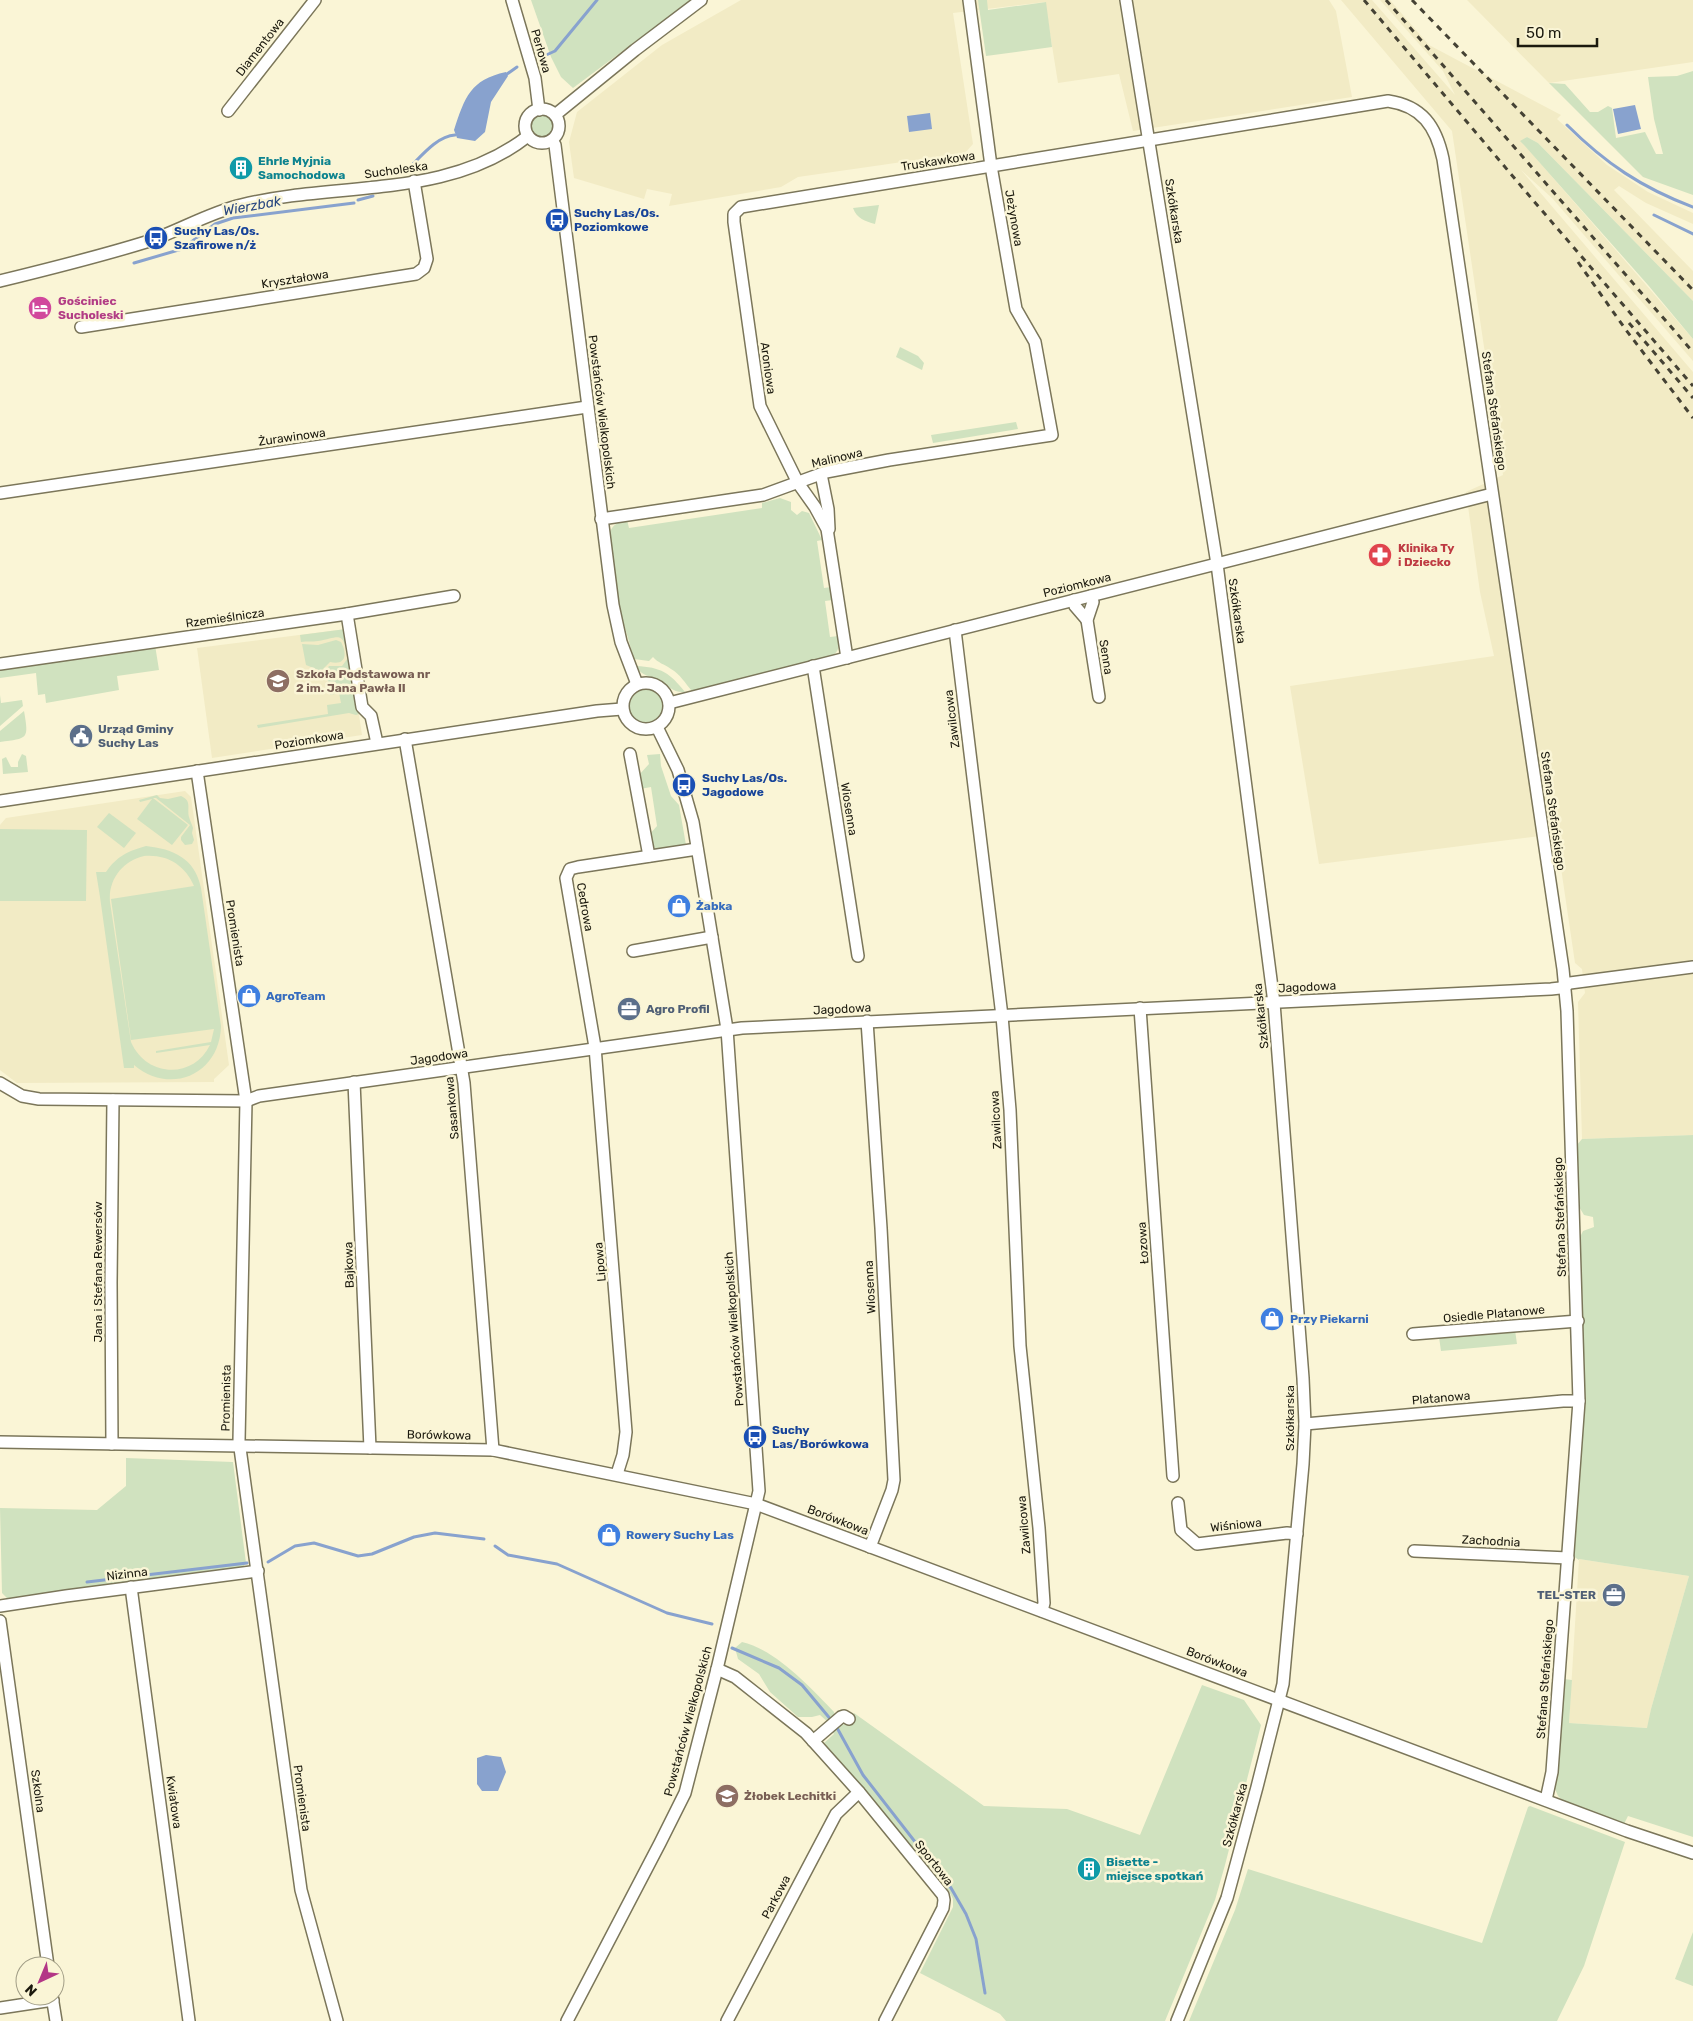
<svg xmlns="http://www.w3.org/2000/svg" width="1693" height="2021" font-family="Rubik,sans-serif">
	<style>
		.built { fill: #f2ebc5 }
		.green { fill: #d0e2bf; fill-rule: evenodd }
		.water { fill: #88a2ce }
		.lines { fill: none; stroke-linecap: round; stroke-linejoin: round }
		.stream { stroke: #88a2ce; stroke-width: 3 }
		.minor-casing { stroke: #7b765a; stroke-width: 14 }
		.minor { stroke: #fff; stroke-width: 11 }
		.rail { stroke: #454234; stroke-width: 3; stroke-dasharray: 6 6; stroke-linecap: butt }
		.labels { text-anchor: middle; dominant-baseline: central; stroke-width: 5; stroke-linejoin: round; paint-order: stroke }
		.street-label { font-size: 12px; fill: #1b190e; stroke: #faf5d6 }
		.culture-label { font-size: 12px; font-weight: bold; fill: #0d838f; stroke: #faf5d6; text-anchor: start }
		.transit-label { font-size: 12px; font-weight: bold; fill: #164399; stroke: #faf5d6; text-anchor: start }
		.hotel-label { font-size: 12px; font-weight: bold; fill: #b23c85; stroke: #faf5d6; text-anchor: start }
		.health-label { font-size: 12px; font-weight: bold; fill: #be3a42; stroke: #faf5d6; text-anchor: start }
		.education-label { font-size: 12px; font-weight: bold; fill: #785e54; stroke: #faf5d6; text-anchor: start }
		.service-label { font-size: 12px; font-weight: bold; fill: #4e5e75; stroke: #faf5d6; text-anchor: start }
		.shop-label { font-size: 12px; font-weight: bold; fill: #366cbe; stroke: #faf5d6; text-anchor: start }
		.water-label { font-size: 14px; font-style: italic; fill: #2a4881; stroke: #faf5d6 }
	</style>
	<rect width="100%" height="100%" fill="#faf5d6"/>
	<g class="built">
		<polygon points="741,0 1329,0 1336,11 1352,97 1133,131 1119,74 1058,83 1045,2 953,13 973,144 965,153 798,177 781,187 669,206 672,194 647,189 644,199 574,178 569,142 577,112 662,45"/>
		<polygon points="1341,0 1372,0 1455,95 1443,71 1380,0 1390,0 1429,45 1561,115 1557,119 1607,165 1648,192 1693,213 1693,224 1646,203 1619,186 1614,190 1693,271 1693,301 1538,143 1527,137 1521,141 1693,339 1693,361 1552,198 1521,170 1693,372 1693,1135 1582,1139 1578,1002 1585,993 1582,969 1575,963 1556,834 1319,864 1290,686 1494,656 1480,592 1466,492 1503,475 1452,131"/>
		<polygon points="1467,0 1693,0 1693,62 1549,83"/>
		<polygon points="346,629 362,735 212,758 197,648"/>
		<polygon points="185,791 191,797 229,1065 214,1079 214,1082 17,1083 0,1070 0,825 6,818"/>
		<polygon points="1579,1559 1689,1576 1651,1709 1648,1728 1569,1723"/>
	</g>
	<g class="green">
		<polygon points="531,0 691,0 573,88 561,77 551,57"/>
		<polygon points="978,0 987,0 988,10 1046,2 1052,47 986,56"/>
		<polygon points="1693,71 1693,195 1643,177 1549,83 1565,84 1590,112 1598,112 1608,106 1612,108 1616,138 1645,132 1656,154 1663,154 1654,119 1648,77 1677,76"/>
		<circle cx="542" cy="126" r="12"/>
		<polygon points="1527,137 1538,143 1693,301 1693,339 1648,285 1524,145 1520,141"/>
		<path d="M 879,205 L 875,224 C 865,221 857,219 853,208 Z"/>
		<polygon points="900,347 918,356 924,363 922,370 896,357"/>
		<polygon points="1016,422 1018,429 933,443 931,435"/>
		<path d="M 780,498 L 791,502 L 791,510 L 797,515 L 802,511 L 809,513 L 822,540 L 817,541 L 824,588 L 831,587 L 833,600 L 825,601 L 830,637 L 838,636 C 839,645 840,651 832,656 L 692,691 C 685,683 680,674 671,669 C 664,664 658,663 653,657 L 649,661 L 634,659 L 619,607 L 609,536 C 611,525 617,522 627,520 L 629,528 L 762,508 L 762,503 Z"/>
		<path d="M 346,629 L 362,713 L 356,715 L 349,713 L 258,728 L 257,725 L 328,714 L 327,705 L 341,703 L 339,693 L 330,695 L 329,683 L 324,674 L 329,666 L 342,666 L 348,658 C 343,629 339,638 318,641 C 312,642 307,641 301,642 L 300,635 Z"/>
		<path d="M 336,640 L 341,642 C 347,653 347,666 330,662 L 321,671 L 306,665 L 302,644 L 318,645 Z"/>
		<polygon points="155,645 159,670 117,676 119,690 46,703 45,694 38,695 36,673 0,678 0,669"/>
		<path d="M 636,666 C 661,667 670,673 685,692 C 672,693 670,686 660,681 C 650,675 642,677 636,666 Z"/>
		<circle cx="646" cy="706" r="17"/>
		<polygon points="0,695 1,703 22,700 23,706 0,726"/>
		<path d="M 24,711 C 29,740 28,738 0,742 L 0,731 Z"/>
		<polygon points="22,754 26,756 28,772 3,774 2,759 6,757 11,767 18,767 18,762"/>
		<polygon points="660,754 661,766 671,796 679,805 686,845 657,850 650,843 649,835 657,826 651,787 640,789 639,775 649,764 647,755"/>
		<path d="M 157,795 L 160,798 L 168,799 L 181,796 C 192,801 187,807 189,817 C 190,821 192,824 193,828 L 192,833 L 194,840 L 192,844 L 185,845 L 181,840 L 181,837 L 190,825 L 156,798 L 153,798 L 188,825 L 172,845 L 137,819 L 152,799 L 140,802 L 139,800 Z"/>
		<polygon points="109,813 136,833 124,848 97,827"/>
		<polygon points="0,829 87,830 86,901 0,901"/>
		<path d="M 146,846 C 173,849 195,858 201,888 L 221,1026 C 220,1074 171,1096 134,1065 L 134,1068 L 124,1068 L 100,897 L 96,872 L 106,872 C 117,856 128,851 146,846 ZM 144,856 C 167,854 185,865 194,886 L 111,899 L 131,1040 L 214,1029 L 211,1042 L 156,1051 L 156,1053 L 210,1045 C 193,1080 146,1077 131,1042 L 110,902 C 108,879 123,861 144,856 Z"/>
		<polygon points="1693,1135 1693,1837 1628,1816 1624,1824 1563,1801 1558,1796 1555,1789 1564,1679 1572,1680 1569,1723 1647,1728 1651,1709 1689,1576 1579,1559 1579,1560 1573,1556 1585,1400 1580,1237 1583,1231 1594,1227 1593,1217 1584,1215 1578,1205 1577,1145 1582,1139"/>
		<polygon points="1515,1330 1517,1344 1441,1351 1439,1337"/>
		<polygon points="126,1458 233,1462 246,1563 242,1568 8,1599 2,1593 0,1508 97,1510 126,1486"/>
		<path d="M 742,1642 C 776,1650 810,1687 834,1712 L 835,1717 L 829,1723 L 820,1715 L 812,1717 L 798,1717 L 770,1692 L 759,1674 L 738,1659 L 735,1648 Z"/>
		<polygon points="1202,1685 1244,1700 1261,1725 1225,1865 1215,1900 1165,2021 1006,2021 1000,2014 920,1973 953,1907 953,1899 949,1891 824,1743 834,1734 832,1731 842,1722 844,1725 854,1713 984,1806 1067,1809 1140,1835"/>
		<polygon points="1530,1806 1625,1842 1584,1966 1557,2021 1189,2021 1235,1910 1248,1869 1482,1943 1528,1807"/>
		<polygon points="1693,1932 1693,1986 1675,1979"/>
	</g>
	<g class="water">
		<path d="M 506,72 L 508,76 L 491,102 L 485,132 L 475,141 L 457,138 L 454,130 C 465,97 470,80 506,72 Z"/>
		<polygon points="1635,105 1641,129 1618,134 1613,109"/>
		<polygon points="930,113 932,129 909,132 907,116"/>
		<polygon points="486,1755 501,1757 506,1772 498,1791 482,1791 477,1784 477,1758"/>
	</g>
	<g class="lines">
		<g class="stream">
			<polyline points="544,56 555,51 597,0"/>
			<polyline points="507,74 517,67"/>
			<path d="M 1567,125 C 1605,163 1642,188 1693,207"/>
			<path d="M 406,171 C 419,159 436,136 455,135"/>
			<polyline points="358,200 373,196"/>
			<polyline points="1654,215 1693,234"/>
			<polyline points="134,263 182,249 215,224 233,218 354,203"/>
			<polyline points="495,1546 508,1555 557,1564 667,1613 712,1624"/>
			<polyline points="268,1562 295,1546 314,1543 358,1556 372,1554 414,1537 435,1533 484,1539"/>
			<polyline points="87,1582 247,1563"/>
			<polyline points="732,1648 779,1668 802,1685 832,1721"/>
			<polyline points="836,1726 863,1775 951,1888 966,1914 976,1939 985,1993"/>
		</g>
		<g class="minor-casing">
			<g id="minor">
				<polyline points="512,0 535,78 539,110"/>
				<polyline points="1126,0 1217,564 1274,1003 1303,1378 1305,1424 1303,1464 1283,1684 1257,1787 1227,1898 1177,2021"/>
				<circle cx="542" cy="126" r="17"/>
				<polyline points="228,111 315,0"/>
				<polyline points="555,115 635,50 701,0"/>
				<polyline points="552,140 555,145 559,177 613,605 621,642 637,684"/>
				<path d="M 0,281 C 49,269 98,257 146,242 C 179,231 208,213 241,205 C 337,181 447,200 528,136"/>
				<polyline points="81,327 416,274 424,268 427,259 414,181"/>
				<polyline points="821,474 828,509 829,529"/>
				<polyline points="0,493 587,407"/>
				<polyline points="601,519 763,495 826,472 889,460 1052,435 1035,342 1016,309 1013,292 991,166 969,0"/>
				<polyline points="1091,596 1093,602 1087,620 1099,697"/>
				<polyline points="1074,600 1075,606 1087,620"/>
				<polyline points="347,614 362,707 371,716 377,743"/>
				<polyline points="955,630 1002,1016 1010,1110 1020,1346 1039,1528 1044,1603 1042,1611"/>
				<path d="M 847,658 L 827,529 L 815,507 L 798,483 L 760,406 L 734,222 L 734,214 L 741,207 L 1388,101 C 1422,106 1436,126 1443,159 L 1563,969 L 1567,1011 L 1579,1401 L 1552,1772 L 1546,1800"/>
				<polyline points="0,664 347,614 454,596"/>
				<polyline points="813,666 858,956"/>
				<circle cx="646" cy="706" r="23"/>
				<polyline points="669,703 1492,494"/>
				<polyline points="405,739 464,1083 493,1450"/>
				<polyline points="630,754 649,856"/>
				<polyline points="197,771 246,1101 239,1441 301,1890 337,2021"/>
				<polyline points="0,801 597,711 622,709"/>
				<polyline points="633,951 712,937"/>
				<polyline points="1140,1008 1173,1476"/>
				<polyline points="867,1021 881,1228 894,1480 892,1490 870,1547"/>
				<polyline points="354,1082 370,1448"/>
				<polyline points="0,1083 22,1096 39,1099 246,1101 259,1096 742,1028 1551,989 1560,988 1570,983 1693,967"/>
				<polyline points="1413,1334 1578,1321"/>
				<polyline points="1305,1424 1563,1401 1579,1401"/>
				<polyline points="0,1442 493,1450 756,1504 1627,1831 1693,1853"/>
				<polyline points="112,1444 111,1283 113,1100"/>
				<polyline points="617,1474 623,1455 626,1432 595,1047 566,878 570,869 578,867 697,849"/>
				<polyline points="1178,1503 1181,1530 1197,1544 1287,1533 1297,1534"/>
				<polyline points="1414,1551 1568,1558"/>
				<polyline points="131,1587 189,2021"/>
				<polyline points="0,1606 66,1596 258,1571"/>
				<polyline points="0,1621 48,1966"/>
				<polyline points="717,1669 735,1677 806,1733 859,1792 943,1895 944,1900 943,1908 885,2021"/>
				<polyline points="813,1741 841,1717 844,1716 849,1719"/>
				<polyline points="52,1996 56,2021"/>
				<polyline points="0,2008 53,2000"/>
				<polyline points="567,2021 660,1843 685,1793 717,1669 759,1491 727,1029 693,822 678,770 657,727"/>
				<polyline points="727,2021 836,1814 859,1792"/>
			</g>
		</g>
		<use href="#minor" class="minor"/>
		<g class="rail">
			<polyline points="1364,0 1532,199 1693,386"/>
			<polyline points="1386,0 1693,352"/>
			<polyline points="1412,0 1693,290"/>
			<polyline points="1578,262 1626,330 1693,418"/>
			<polyline points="1629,323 1693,398"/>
		</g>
	</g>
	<defs>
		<g id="building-disc" transform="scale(1.25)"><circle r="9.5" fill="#0f9aa8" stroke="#faf5d6"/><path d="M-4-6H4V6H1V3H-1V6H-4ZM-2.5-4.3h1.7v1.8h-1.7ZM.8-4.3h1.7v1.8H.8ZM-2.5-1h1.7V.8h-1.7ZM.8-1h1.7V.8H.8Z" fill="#fff"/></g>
		<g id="bus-disc" transform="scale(1.25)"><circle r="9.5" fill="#1a4fb4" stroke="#faf5d6"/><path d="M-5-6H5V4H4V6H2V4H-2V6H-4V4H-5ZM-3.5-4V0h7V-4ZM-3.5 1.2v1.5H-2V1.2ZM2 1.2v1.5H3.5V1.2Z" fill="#fff"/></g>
		<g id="hotel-disc" transform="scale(1.25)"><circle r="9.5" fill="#d1479c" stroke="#faf5d6"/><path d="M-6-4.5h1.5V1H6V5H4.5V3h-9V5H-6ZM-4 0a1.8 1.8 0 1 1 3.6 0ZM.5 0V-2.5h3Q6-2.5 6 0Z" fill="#fff"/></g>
		<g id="pharmacy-disc" transform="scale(1.25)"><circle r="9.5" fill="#e0444e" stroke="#faf5d6"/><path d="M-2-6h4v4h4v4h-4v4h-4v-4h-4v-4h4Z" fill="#fff"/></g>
		<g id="school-disc" transform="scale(1.25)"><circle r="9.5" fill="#8d6e63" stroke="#faf5d6"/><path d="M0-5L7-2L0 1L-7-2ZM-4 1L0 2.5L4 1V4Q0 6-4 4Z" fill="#fff"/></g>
		<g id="civic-disc" transform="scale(1.25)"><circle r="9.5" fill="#5c6f8a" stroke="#faf5d6"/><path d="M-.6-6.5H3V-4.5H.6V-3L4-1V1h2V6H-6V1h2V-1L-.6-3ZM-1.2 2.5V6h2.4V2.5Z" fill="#fff"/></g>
		<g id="shop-disc" transform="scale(1.25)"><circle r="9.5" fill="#3f7fe0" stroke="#faf5d6"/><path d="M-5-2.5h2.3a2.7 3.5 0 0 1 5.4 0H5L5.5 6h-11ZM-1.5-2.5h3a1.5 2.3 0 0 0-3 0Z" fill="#fff"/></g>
		<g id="office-disc" transform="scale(1.25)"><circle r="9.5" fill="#5c6f8a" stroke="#faf5d6"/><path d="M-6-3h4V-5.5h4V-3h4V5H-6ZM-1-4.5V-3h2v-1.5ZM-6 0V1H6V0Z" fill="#fff"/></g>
	</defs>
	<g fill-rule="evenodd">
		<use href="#building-disc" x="241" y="168"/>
		<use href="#bus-disc" x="557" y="220"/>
		<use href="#bus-disc" x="156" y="238"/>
		<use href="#hotel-disc" x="40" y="308"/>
		<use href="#pharmacy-disc" x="1380" y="555"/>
		<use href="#school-disc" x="278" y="681"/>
		<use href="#civic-disc" x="81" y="736"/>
		<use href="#bus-disc" x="684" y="785"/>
		<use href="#shop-disc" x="679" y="906"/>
		<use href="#shop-disc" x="249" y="996"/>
		<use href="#office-disc" x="629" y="1009"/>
		<use href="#shop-disc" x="1272" y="1319"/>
		<use href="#bus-disc" x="755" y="1437"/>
		<use href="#shop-disc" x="609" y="1535"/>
		<use href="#office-disc" x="1614" y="1595"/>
		<use href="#school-disc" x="727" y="1796"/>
		<use href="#building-disc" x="1089" y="1869"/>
	</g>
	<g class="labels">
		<g class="street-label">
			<text transform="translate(260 47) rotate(-52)">Diamentowa</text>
			<text transform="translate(541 51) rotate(74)">Perłowa</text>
			<text transform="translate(938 161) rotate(-9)">Truskawkowa</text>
			<text transform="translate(396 170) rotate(-8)">Sucholeska</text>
			<text transform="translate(1174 211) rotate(81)">Szkółkarska</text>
			<text transform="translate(1014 218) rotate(80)">Jeżynowa</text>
			<text transform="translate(295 279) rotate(-9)">Kryształowa</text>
			<text transform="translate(768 368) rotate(82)">Aroniowa</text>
			<text transform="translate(1494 411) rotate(82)">Stefana Stefańskiego</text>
			<text transform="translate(602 412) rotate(83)">Powstańców Wielkopolskich</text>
			<text transform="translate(292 437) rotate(-8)">Żurawinowa</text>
			<text transform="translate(837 458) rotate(-13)">Malinowa</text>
			<text transform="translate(1077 585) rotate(-14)">Poziomkowa</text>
			<text transform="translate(1237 611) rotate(82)">Szkółkarska</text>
			<text transform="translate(225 618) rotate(-8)">Rzemieślnicza</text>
			<text transform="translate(1106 657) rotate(81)">Senna</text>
			<text transform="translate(952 719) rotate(-97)">Zawilcowa</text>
			<text transform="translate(309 740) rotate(-9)">Poziomkowa</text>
			<text transform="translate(849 809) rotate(81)">Wiosenna</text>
			<text transform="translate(1553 811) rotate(82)">Stefana Stefańskiego</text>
			<text transform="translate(585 907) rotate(80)">Cedrowa</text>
			<text transform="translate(235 933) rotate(81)">Promienista</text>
			<text transform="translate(1307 987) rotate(-3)">Jagodowa</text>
			<text transform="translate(842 1009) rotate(-3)">Jagodowa</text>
			<text transform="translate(1261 1016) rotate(-96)">Szkółkarska</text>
			<text transform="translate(439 1057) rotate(-8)">Jagodowa</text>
			<text transform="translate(452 1108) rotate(-95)">Sasankowa</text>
			<text transform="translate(996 1120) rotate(-93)">Zawilcowa</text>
			<text transform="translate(1560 1217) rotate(-92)">Stefana Stefańskiego</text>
			<text transform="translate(1143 1243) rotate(-94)">Łozowa</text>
			<text transform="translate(600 1262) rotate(-95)">Lipowa</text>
			<text transform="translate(349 1265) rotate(-92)">Bajkowa</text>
			<text transform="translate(98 1272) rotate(-90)">Jana i Stefana Rewersów</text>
			<text transform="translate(870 1287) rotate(-93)">Wiosenna</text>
			<text transform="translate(1494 1314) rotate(-5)">Osiedle Platanowe</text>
			<text transform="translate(734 1329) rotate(-94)">Powstańców Wielkopolskich</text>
			<text transform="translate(226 1398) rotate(-89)">Promienista</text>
			<text transform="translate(1441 1398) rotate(-5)">Platanowa</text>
			<text transform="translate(1290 1418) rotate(-90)">Szkółkarska</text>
			<text transform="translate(439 1435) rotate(1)">Borówkowa</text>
			<text transform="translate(838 1520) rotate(21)">Borówkowa</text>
			<text transform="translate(1024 1525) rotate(-95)">Zawilcowa</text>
			<text transform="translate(1236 1525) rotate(-6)">Wiśniowa</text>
			<text transform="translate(1491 1541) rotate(3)">Zachodnia</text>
			<text transform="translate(127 1574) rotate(-7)">Nizinna</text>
			<text transform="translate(1217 1662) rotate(21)">Borówkowa</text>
			<text transform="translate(1545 1679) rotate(-86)">Stefana Stefańskiego</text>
			<text transform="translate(688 1721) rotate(-75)">Powstańców Wielkopolskich</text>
			<text transform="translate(38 1791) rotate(82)">Szkolna</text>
			<text transform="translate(302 1798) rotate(82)">Promienista</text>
			<text transform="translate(174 1802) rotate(82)">Kwiatowa</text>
			<text transform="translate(1235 1815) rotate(-75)">Szkółkarska</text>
			<text transform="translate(934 1863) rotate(52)">Sportowa</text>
			<text transform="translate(776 1897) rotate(-62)">Parkowa</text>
		</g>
		<g class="culture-label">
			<text x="258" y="161">Ehrle Myjnia<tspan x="258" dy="14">Samochodowa</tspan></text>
			<text x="1106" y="1862">Bisette -<tspan x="1106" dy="14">miejsce spotkań</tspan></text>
		</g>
		<g class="transit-label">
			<text x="574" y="213">Suchy Las/Os.<tspan x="574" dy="14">Poziomkowe</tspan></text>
			<text x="174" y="231">Suchy Las/Os.<tspan x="174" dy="14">Szafirowe n/ż</tspan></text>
			<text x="702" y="778">Suchy Las/Os.<tspan x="702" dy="14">Jagodowe</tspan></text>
			<text x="772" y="1430">Suchy<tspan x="772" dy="14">Las/Borówkowa</tspan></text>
		</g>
		<g class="hotel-label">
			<text x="58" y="301">Gościniec<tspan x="58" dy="14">Sucholeski</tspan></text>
		</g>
		<g class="health-label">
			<text x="1398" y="548">Klinika Ty<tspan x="1398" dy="14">i Dziecko</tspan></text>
		</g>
		<g class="education-label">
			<text x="296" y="674">Szkoła Podstawowa nr<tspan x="296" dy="14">2 im. Jana Pawła II</tspan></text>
			<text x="744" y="1796">Żłobek Lechitki</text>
		</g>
		<g class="service-label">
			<text x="98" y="729">Urząd Gminy<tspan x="98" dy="14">Suchy Las</tspan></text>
			<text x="646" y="1009">Agro Profil</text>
			<text x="1596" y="1595" text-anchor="end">TEL-STER</text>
		</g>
		<g class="shop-label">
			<text x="696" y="906">Żabka</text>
			<text x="266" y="996">AgroTeam</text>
			<text x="1290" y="1319">Przy Piekarni</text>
			<text x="626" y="1535">Rowery Suchy Las</text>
		</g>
		<g class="water-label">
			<text transform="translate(252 206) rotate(-10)">Wierzbak</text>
		</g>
	</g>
	<g transform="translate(40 1981) rotate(224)"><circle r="24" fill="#faf5d6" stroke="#a19d86"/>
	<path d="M0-4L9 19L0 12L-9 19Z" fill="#b33686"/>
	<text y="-8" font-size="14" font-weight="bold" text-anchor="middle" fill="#1b190e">N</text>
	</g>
	<path d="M1518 38v8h79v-8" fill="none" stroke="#1b190e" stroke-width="2.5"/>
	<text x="1526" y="38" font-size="15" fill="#1b190e" stroke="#faf5d6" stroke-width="4" paint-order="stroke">50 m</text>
</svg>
